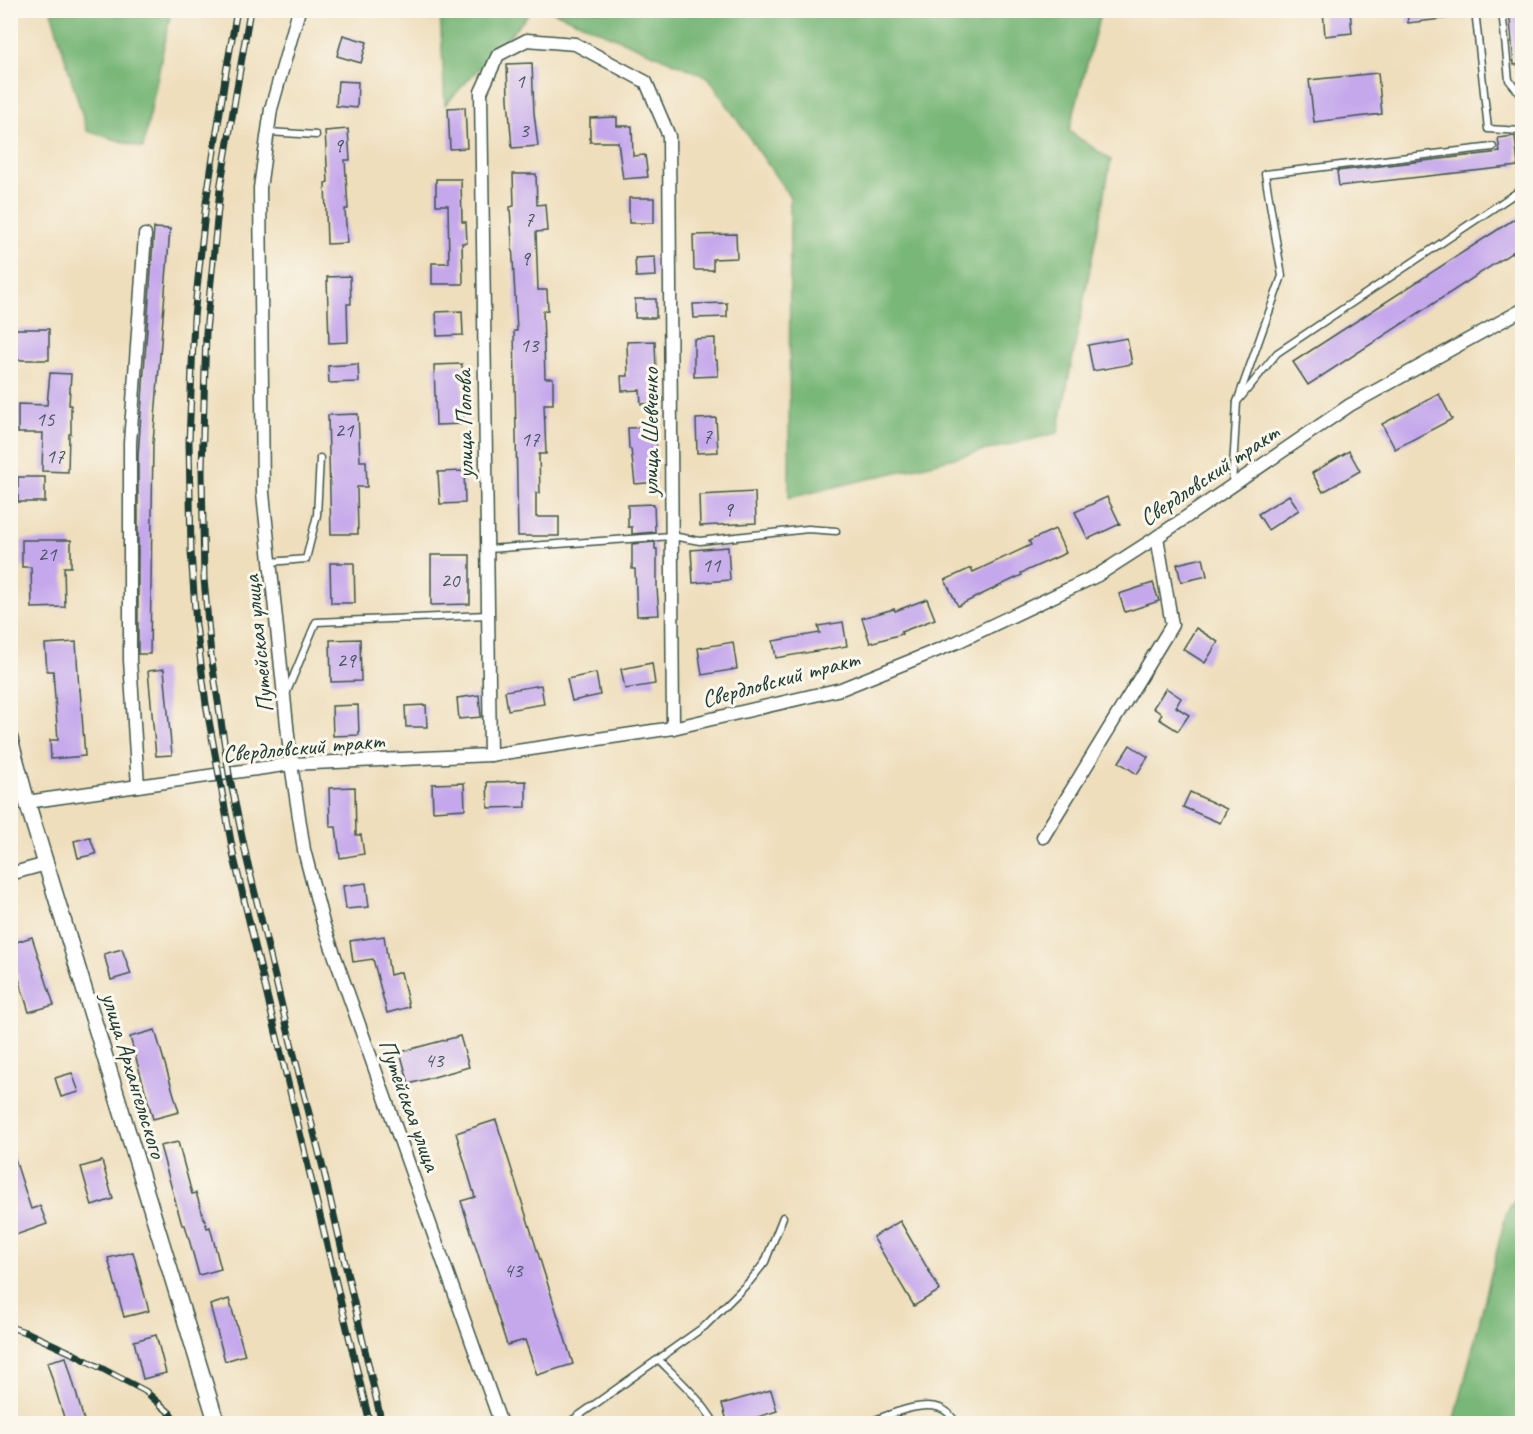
<svg xmlns="http://www.w3.org/2000/svg" width="1533" height="1434" font-family="Caveat,sans-serif">
	<style>
		.forest { fill: #79b778; stroke: #4c7a56; stroke-width: 1.5 }
		.building { fill: #c5a8ec }
		.lines { fill: none; stroke-linecap: round; stroke-linejoin: round }
		.service-casing { stroke: #3e5548; stroke-width: 9 }
		.minor-casing { stroke: #3e5548; stroke-width: 15 }
		.tertiary-casing { stroke: #3e5548; stroke-width: 18 }
		.service { stroke: #fff; stroke-width: 6 }
		.minor { stroke: #fff; stroke-width: 12 }
		.tertiary { stroke: #fff; stroke-width: 15 }
		.rail-casing { stroke: #1f3d34; stroke-width: 7 }
		.rail { stroke: #fbf7ec; stroke-width: 4.5; stroke-dasharray: 14; stroke-linecap: butt }
		.labels { text-anchor: middle; dominant-baseline: central; stroke-width: 6; stroke-linejoin: round; paint-order: stroke }
		.number-label { font-size: 21px; fill: #485862 }
		.street-label { font-size: 24px; fill: #1f3d34; stroke: #fbf7ec }
	</style>
	<rect width="100%" height="100%" fill="#fbf7ec"/>
	<filter id="ink" filterUnits="userSpaceOnUse"><feTurbulence type="fractalNoise" baseFrequency=".0167" numOctaves="2"/><feDisplacementMap in="SourceGraphic" scale="12" xChannelSelector="R" yChannelSelector="G"/><feConvolveMatrix kernelMatrix="1 2 1 2 8 2 1 2 1" color-interpolation-filters="sRGB"/></filter>
	<filter id="wash" filterUnits="userSpaceOnUse"><feTurbulence type="fractalNoise" baseFrequency=".008" numOctaves="4" result="noise"/><feDisplacementMap in="SourceGraphic" scale="24" xChannelSelector="R" yChannelSelector="G"/><feGaussianBlur stdDeviation="1.35" result="paint"/><feColorMatrix in="noise" values="0 0 0 0 0 0 0 0 0 0 0 0 0 0 0 0 0 1.4 0 .05"/><feComposite in="paint" operator="in"/></filter>
	<g filter="url(#wash)">
		<rect width="100%" height="100%" fill="#eedebc"/>
		<g class="forest">
			<polygon points="51,11 171,11 143,148 87,131"/>
			<polygon points="440,11 532,11 445,105"/>
			<polygon points="552,11 1101,11 1069,131 1111,160 1058,433 789,498 790,197 708,77"/>
			<polygon points="1522,1186 1522,1423 1454,1423 1506,1214"/>
		</g>
		<g id="blocks">
			<g class="building">
				<polygon points="1323,10 1350,10 1352,33 1325,36"/>
				<polygon points="1407,10 1449,10 1450,18 1408,23"/>
				<polygon points="1509,10 1522,10 1522,64 1514,65"/>
				<polygon points="343,35 367,42 361,63 337,56"/>
				<polygon points="532,63 534,113 538,146 512,148 508,99 507,64"/>
				<polygon points="1378,73 1382,114 1314,122 1309,80"/>
				<polygon points="338,81 358,82 357,108 336,106"/>
				<polygon points="465,107 467,148 450,149 448,108"/>
				<polygon points="617,117 617,126 632,126 633,156 645,155 648,177 623,179 618,142 590,142 590,118"/>
				<polygon points="348,129 350,160 345,160 348,209 345,209 347,243 327,244 325,183 328,182 325,131"/>
				<polygon points="1515,136 1518,166 1339,186 1337,171 1500,152 1498,138"/>
				<polygon points="513,174 536,174 537,205 545,204 547,231 536,232 538,290 547,290 548,310 543,311 545,378 553,378 553,404 544,404 546,454 539,454 540,493 536,493 536,517 559,517 559,536 518,536 514,331 517,331 510,207 514,206"/>
				<polygon points="436,179 461,179 462,222 466,222 467,243 462,243 463,284 432,284 432,263 449,263 448,205 436,205"/>
				<rect x="629" y="198" width="25" height="25"/>
				<polygon points="1522,214 1522,246 1308,385 1293,362"/>
				<polygon points="154,228 170,229 153,443 150,654 138,654 138,456"/>
				<polygon points="736,234 737,258 713,259 713,270 694,270 693,235"/>
				<polygon points="655,257 656,276 636,277 635,258"/>
				<polygon points="350,276 351,304 347,304 348,342 329,343 327,277"/>
				<rect x="635" y="299" width="21" height="19"/>
				<polygon points="727,303 727,317 694,318 693,304"/>
				<polygon points="462,311 463,335 437,336 436,312"/>
				<polygon points="14,329 49,329 49,360 15,360"/>
				<polygon points="715,338 715,360 717,360 718,376 694,377 694,339"/>
				<polygon points="1127,338 1132,364 1093,371 1088,345"/>
				<polygon points="655,341 657,403 641,404 640,390 622,391 621,376 628,376 627,342"/>
				<polygon points="358,364 359,382 329,383 328,366"/>
				<polygon points="462,364 464,424 436,425 434,365"/>
				<polygon points="50,373 71,374 69,405 71,405 71,434 69,434 68,472 42,471 43,433 18,433 18,404 47,405"/>
				<polygon points="1439,394 1452,419 1395,449 1382,424"/>
				<polygon points="358,414 360,461 366,461 367,487 357,487 358,534 331,534 328,415"/>
				<polygon points="716,418 718,452 697,453 696,419"/>
				<polygon points="656,427 656,448 653,448 657,482 635,484 631,449 629,449 628,428"/>
				<polygon points="1349,451 1360,471 1323,492 1312,473"/>
				<polygon points="464,471 465,503 440,504 438,472"/>
				<rect x="18" y="477" width="27" height="25"/>
				<polygon points="755,492 756,523 700,526 699,495"/>
				<polygon points="1289,495 1299,510 1268,530 1258,514"/>
				<polygon points="1107,497 1120,524 1088,539 1075,512"/>
				<polygon points="654,504 655,532 632,534 632,527 628,527 628,505"/>
				<polygon points="1055,529 1066,553 1021,573 1022,575 958,606 945,580 971,568 973,572 1031,545 1029,541"/>
				<polygon points="22,540 71,540 71,567 64,567 65,607 32,608 31,567 22,567"/>
				<polygon points="655,542 655,549 657,549 657,588 659,615 637,616 635,569 632,569 632,544"/>
				<polygon points="728,547 730,580 693,583 691,550"/>
				<polygon points="431,555 470,555 470,604 431,605"/>
				<polygon points="1203,558 1207,576 1181,582 1177,564"/>
				<polygon points="330,563 354,563 355,603 331,603"/>
				<polygon points="1153,583 1159,601 1125,612 1119,594"/>
				<polygon points="927,599 935,619 901,632 902,634 870,643 862,618 894,609 895,611"/>
				<polygon points="843,622 847,646 776,658 773,641 820,633 818,626"/>
				<polygon points="1196,628 1218,642 1205,663 1183,649"/>
				<polygon points="360,639 361,681 331,682 330,640"/>
				<polygon points="76,642 79,690 80,689 85,756 51,759 50,740 58,740 53,671 47,671 45,644"/>
				<polygon points="733,642 737,669 702,675 698,648"/>
				<polygon points="652,663 655,684 625,689 621,669"/>
				<polygon points="164,669 172,755 156,756 148,671"/>
				<polygon points="596,673 600,695 572,701 567,679"/>
				<polygon points="541,685 544,704 508,710 505,691"/>
				<polygon points="1166,688 1181,698 1176,707 1189,715 1178,731 1159,719 1162,714 1153,708"/>
				<polygon points="479,695 481,717 459,719 457,698"/>
				<polygon points="358,705 359,735 333,736 332,706"/>
				<polygon points="426,705 427,727 406,727 405,706"/>
				<polygon points="1130,745 1148,757 1137,774 1119,762"/>
				<polygon points="526,781 526,807 488,808 487,782"/>
				<polygon points="464,783 465,809 433,811 432,784"/>
				<polygon points="355,787 356,835 361,835 364,854 340,858 336,827 330,827 329,788"/>
				<polygon points="1190,792 1227,809 1220,823 1183,807"/>
				<polygon points="90,837 96,854 78,858 74,841"/>
				<polygon points="366,883 369,907 346,909 343,886"/>
				<polygon points="384,936 390,975 401,972 409,1007 387,1013 373,959 353,962 350,941"/>
				<polygon points="32,937 54,1005 29,1012 10,950 10,944"/>
				<polygon points="122,949 131,974 111,980 104,954"/>
				<polygon points="155,1030 179,1112 153,1119 130,1037"/>
				<polygon points="460,1036 469,1067 409,1084 400,1052"/>
				<polygon points="72,1073 79,1092 61,1097 55,1078"/>
				<polygon points="496,1120 573,1364 537,1375 525,1340 507,1345 461,1201 475,1197 456,1133"/>
				<polygon points="178,1142 192,1194 196,1193 207,1228 210,1227 221,1269 199,1275 185,1225 182,1225 160,1146"/>
				<polygon points="10,1153 13,1153 31,1209 40,1206 47,1224 10,1237"/>
				<polygon points="102,1161 113,1199 92,1206 81,1167"/>
				<polygon points="900,1221 940,1290 914,1306 873,1237"/>
				<polygon points="133,1252 149,1311 124,1317 108,1258"/>
				<polygon points="229,1299 245,1355 225,1361 210,1305"/>
				<polygon points="156,1335 166,1373 143,1379 134,1341"/>
				<polygon points="66,1357 85,1424 66,1424 47,1362"/>
				<polygon points="771,1390 777,1411 736,1424 728,1424 722,1404"/>
			</g>
		</g>
	</g>
	<g filter="url(#ink)">
		<use href="#blocks" fill-opacity="0" stroke="#3e5548" stroke-width="1.5"/>
		<g class="lines">
			<g class="service-casing">
				<g id="service">
					<polyline points="1475,10 1488,129 1522,131"/>
					<polyline points="1502,10 1509,80 1522,96"/>
					<polyline points="268,132 316,135"/>
					<polyline points="1237,402 1282,276 1265,174 1493,147"/>
					<polyline points="1232,485 1237,402 1277,353 1522,189"/>
					<polyline points="488,549 672,536 700,541 808,529 836,531"/>
					<polyline points="270,562 306,559 317,515 320,458"/>
					<polyline points="286,694 316,622 488,615"/>
					<path d="M 659,1360 C 678,1379 701,1399 715,1424"/>
					<polyline points="567,1424 705,1326 750,1281 765,1262 783,1217"/>
					<path d="M 865,1424 C 886,1416 928,1396 947,1412 C 951,1415 954,1420 957,1424"/>
				</g>
			</g>
			<g class="minor-casing">
				<g id="minor">
					<polyline points="299,10 271,109 260,188 263,493 291,764 304,850 323,923 501,1424"/>
					<polyline points="490,755 481,92 498,55 527,40 575,44 646,82 669,136 673,728"/>
					<polyline points="138,786 130,660 130,443 145,235"/>
					<polyline points="27,802 291,764 490,755 673,728 841,689 955,643 1098,575 1157,537 1350,405 1522,310"/>
					<polyline points="1043,837 1172,625 1157,537"/>
					<polyline points="10,874 46,864"/>
				</g>
			</g>
			<g class="tertiary-casing">
				<polyline id="tertiary" points="10,739 27,802 217,1424"/>
			</g>
			<use href="#service" class="service"/>
			<use href="#minor" class="minor"/>
			<use href="#tertiary" class="tertiary"/>
			<g class="rail-casing">
				<g id="rail">
					<polyline points="237,10 226,72 206,203 194,317 189,442 191,551 196,625 206,704 234,858 370,1424"/>
					<polyline points="250,10 220,189 206,332 202,470 204,579 211,655 229,774 247,860 286,1023 324,1172 382,1424"/>
					<polyline points="10,1327 28,1333 74,1354 145,1391 170,1413 178,1424"/>
				</g>
			</g>
			<use href="#rail" class="rail"/>
		</g>
	</g>
	<g class="labels">
		<g class="number-label">
			<text x="520" y="81">1</text>
			<text x="524" y="130">3</text>
			<text x="338" y="145">9</text>
			<text x="529" y="219">7</text>
			<text x="525" y="258">9</text>
			<text x="529" y="345">13</text>
			<text x="45" y="419">15</text>
			<text x="344" y="430">21</text>
			<text x="707" y="436">7</text>
			<text x="530" y="439">17</text>
			<text x="55" y="456">17</text>
			<text x="728" y="509">9</text>
			<text x="47" y="554">21</text>
			<text x="711" y="565">11</text>
			<text x="450" y="580">20</text>
			<text x="346" y="660">29</text>
			<text x="434" y="1060">43</text>
			<text x="513" y="1270">43</text>
		</g>
		<g class="street-label">
			<text transform="translate(464 424) rotate(-91)">улица Попова</text>
			<text transform="translate(650 432) rotate(-90)">улица Шевченко</text>
			<text transform="translate(1209 475) rotate(-34)">Свердловский тракт</text>
			<text transform="translate(258 644) rotate(-96)">Путейская улица</text>
			<text transform="translate(780 679) rotate(-15)">Свердловский тракт</text>
			<text transform="translate(303 747) rotate(-5)">Свердловский тракт</text>
			<text transform="translate(134 1075) rotate(73)">улица Архангельского</text>
			<text transform="translate(410 1105) rotate(70)">Путейская улица</text>
		</g>
	</g>
	<rect width="1533" height="1434" fill="none" stroke="#fbf7ec" stroke-width="36"/>
</svg>
